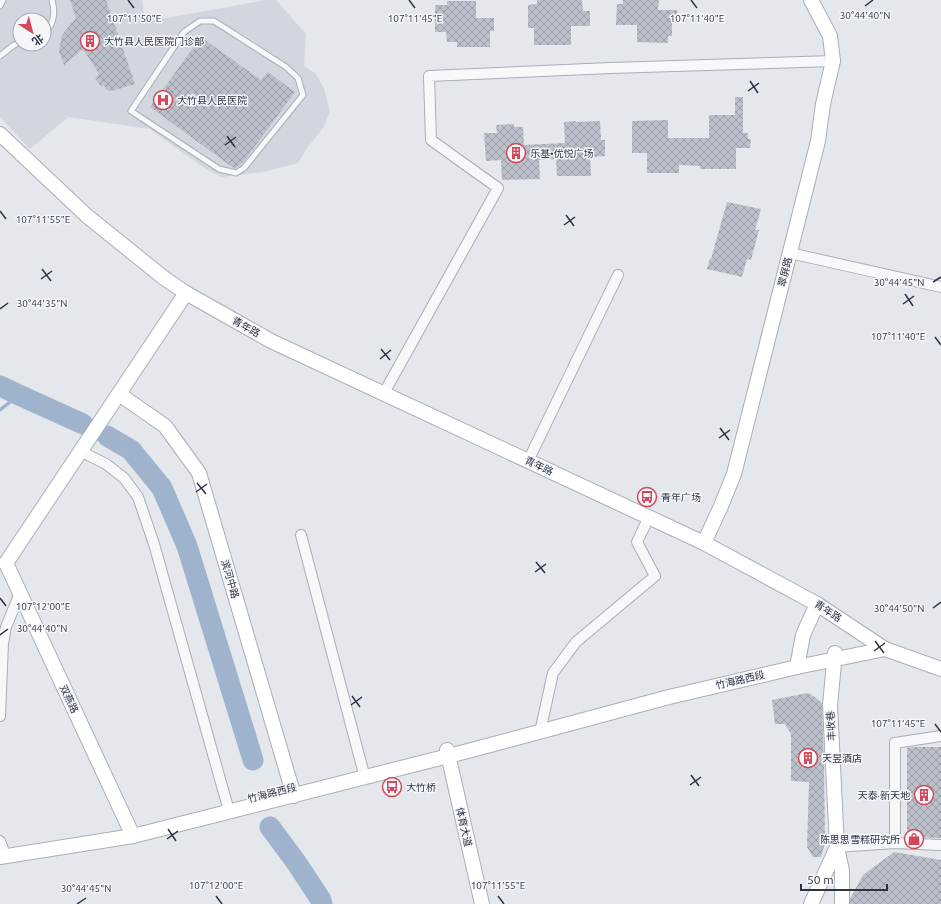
<svg xmlns="http://www.w3.org/2000/svg" width="941" height="904" font-family="Ubuntu,'Noto Sans SC',sans-serif">
	<style>
		.built { fill: #d2d6de; fill-rule: evenodd }
		.lines { fill: none; stroke-linecap: round; stroke-linejoin: round }
		.stream { stroke: #9fb4cc; stroke-width: 3.5 }
		.river { stroke: #9fb4cc; stroke-width: 21 }
		.building { fill: url(#building-cross-hatch) }
		.lane-casing { stroke: #a9aeb7; stroke-width: 7 }
		.street-casing { stroke: #a9aeb7; stroke-width: 12 }
		.secondary-casing { stroke: #a9aeb7; stroke-width: 16 }
		.lane { stroke: #f7f8fa; stroke-width: 5 }
		.street { stroke: #f7f8fa; stroke-width: 10 }
		.secondary { stroke: #fff; stroke-width: 14 }
		.ticks { fill: none; stroke: #2b3445; stroke-width: 1.5 }
		.labels { text-anchor: middle; dominant-baseline: central; stroke-width: 3; stroke-linejoin: round; paint-order: stroke }
		.poi-label { font-size: 10px; fill: #2b3445; stroke: #f4f6f9; text-anchor: start }
		.street-label { font-size: 10px; fill: #2b3445; stroke: #f4f6f9 }
		.ticks-label { font-size: 10px; text-anchor: middle; fill: #2b3445; stroke: #f4f6f9; stroke-width: 3; stroke-linejoin: round; paint-order: stroke }
	</style>
	<defs>
		<pattern id="building-cross-hatch" width="8" height="8" patternUnits="userSpaceOnUse"><rect width="8" height="8" fill="#bbc0ca"/><path d="M0 0l8 8M0 8l8-8" fill="none" stroke="#989da6"/></pattern>
	</defs>
	<rect width="100%" height="100%" fill="#e4e7ec"/>
	<path class="built" d="M 0,0 L 142,0 L 145,22 L 266,0 L 276,0 L 306,34 L 304,66 L 315,73 L 324,88 L 330,112 L 323,128 L 308,147 L 298,163 L 263,172 L 221,177 L 203,167 L 150,129 L 68,117 L 30,149 L 0,117 ZM 20,20 L 44,20 L 44,44 L 20,44 Z"/>
	<g class="lines">
		<polyline class="stream" points="0,410 19,395"/>
		<g class="river">
			<polyline points="0,386 19,395 83,424"/>
			<polyline points="107,436 131,450 162,488 187,546 253,760"/>
			<polyline points="270,827 296,862 321,900 322,904"/>
		</g>
	</g>
	<g class="building">
		<polygon points="70,0 106,0 135,84 112,91 107,90 103,85 101,86 95,78 99,74 83,49 64,65 59,51 62,35 76,18"/>
		<polygon points="537,0 582,0 583,11 590,11 590,26 571,26 571,45 534,45 534,28 528,28 528,5 537,4"/>
		<polygon points="623,0 659,0 658,10 677,10 676,23 672,23 672,36 668,36 668,43 637,42 637,25 616,25 617,4 623,4"/>
		<polygon points="447,1 476,1 476,18 494,18 494,31 490,31 490,47 457,47 457,42 447,42 446,32 435,32 435,5 447,5"/>
		<polygon points="201,37 261,80 268,72 295,92 244,161 235,169 150,107"/>
		<polygon points="735,97 743,97 743,133 748,133 748,139 751,139 750,148 736,148 736,169 700,169 700,166 679,165 679,173 647,173 647,153 632,153 632,121 668,120 668,138 709,138 709,115 735,115"/>
		<polygon points="576,121 576,122 600,121 601,140 605,140 605,156 590,157 591,176 557,176 556,159 539,160 540,179 502,180 501,160 486,161 484,133 497,133 496,125 514,124 514,127 523,127 524,145 565,143 564,122"/>
		<polygon points="727,202 761,209 755,230 759,230 751,260 747,259 742,277 707,269 710,258 711,259"/>
		<polygon points="808,693 815,697 822,703 824,766 825,843 821,857 813,857 807,847 809,782 791,781 791,734 785,724 775,724 772,700"/>
		<polygon points="913,747 941,747 941,838 907,837 907,748"/>
		<polygon points="894,852 941,860 941,904 850,904 850,899 863,875"/>
	</g>
	<g class="lines">
		<g class="lane-casing">
			<g id="lane">
				<polyline points="0,6 3,0"/>
				<polygon points="200,21 214,21 286,67 298,78 303,95 244,168 236,173 219,169 131,111 184,32"/>
				<path d="M 44,32 C 55,25 55,11 52,0"/>
				<polyline points="0,56 14,45 20,43"/>
			</g>
		</g>
		<g class="street-casing">
			<g id="street">
				<polyline points="790,253 941,287"/>
				<polyline points="384,393 498,188 431,140 429,76 610,68 833,61"/>
				<polyline points="80,451 106,464 124,478 138,497 154,544 229,811"/>
				<polyline points="528,461 618,275"/>
				<polyline points="301,535 365,778"/>
				<polyline points="0,716 3,643 6,627 20,593"/>
				<polyline points="540,732 553,673 576,642 655,576 637,542 649,517"/>
				<polyline points="0,841 3,849 3,856"/>
				<polyline points="895,843 895,743 941,736"/>
				<polyline points="837,847 895,843 941,845"/>
			</g>
		</g>
		<g class="secondary-casing">
			<g id="secondary">
				<polyline points="0,134 87,216 164,278 186,293 271,341 704,543 817,604 885,649 941,669"/>
				<polyline points="119,394 165,426 199,473 294,796"/>
				<polyline points="704,543 721,506 734,474 818,141 823,104 833,61 830,36 811,0"/>
				<polyline points="6,563 186,293"/>
				<polyline points="6,563 133,836"/>
				<polyline points="835,653 830,705 837,847 842,871 842,904"/>
				<polyline points="797,667 803,635 817,604"/>
				<polyline points="447,750 482,904"/>
				<polyline points="0,857 133,836 464,752 669,697 797,667 885,649"/>
				<polyline points="811,904 837,847"/>
			</g>
		</g>
		<use href="#lane" class="lane"/>
		<use href="#street" class="street"/>
		<use href="#secondary" class="secondary"/>
	</g>
	<path class="ticks" d="M 128,0 L 134,8M 409,0 L 415,8M 691,0 L 697,8M 865,6 L 873,0M 750,81 L 758,93M 748,91 L 759,83M 227,136 L 235,147M 225,145 L 236,137M 0,211 L 6,219M 566,215 L 574,226M 564,225 L 575,217M 42,269 L 51,281M 41,279 L 52,271M 933,282 L 941,277M 905,294 L 913,306M 903,304 L 914,296M 0,309 L 8,303M 935,337 L 941,345M 381,349 L 390,360M 380,359 L 391,350M 720,428 L 729,440M 719,438 L 730,430M 197,483 L 206,494M 196,492 L 207,484M 536,562 L 545,573M 535,572 L 546,564M 0,598 L 6,606M 933,608 L 941,602M 0,635 L 8,629M 875,641 L 884,653M 874,651 L 885,643M 352,696 L 360,707M 351,705 L 362,697M 935,724 L 941,732M 691,775 L 699,786M 690,785 L 701,777M 168,829 L 176,841M 167,839 L 178,831M 216,896 L 222,904M 498,896 L 504,904M 77,904 L 86,898"/>
	<defs>
		<g id="building-ring" transform="scale(1)"><circle r="9.5" fill="#f4f6f9" stroke="#d1495b" stroke-width="1.5"/><path d="M-4-6H4V6H1V3H-1V6H-4ZM-2.5-4.3h1.7v1.8h-1.7ZM.8-4.3h1.7v1.8H.8ZM-2.5-1h1.7V.8h-1.7ZM.8-1h1.7V.8H.8Z" fill="#d1495b"/></g>
		<g id="hospital-ring" transform="scale(1)"><circle r="9.5" fill="#f4f6f9" stroke="#d1495b" stroke-width="1.5"/><path d="M-5-5h3v3.5h4V-5h3V5h-3V1.5h-4V5h-3Z" fill="#d1495b"/></g>
		<g id="bus-ring" transform="scale(1)"><circle r="9.5" fill="#f4f6f9" stroke="#d1495b" stroke-width="1.5"/><path d="M-5-6H5V4H4V6H2V4H-2V6H-4V4H-5ZM-3.5-4V0h7V-4ZM-3.5 1.2v1.5H-2V1.2ZM2 1.2v1.5H3.5V1.2Z" fill="#d1495b"/></g>
		<g id="shop-ring" transform="scale(1)"><circle r="9.5" fill="#f4f6f9" stroke="#d1495b" stroke-width="1.5"/><path d="M-5-2.5h2.3a2.7 3.5 0 0 1 5.4 0H5L5.5 6h-11ZM-1.5-2.5h3a1.5 2.3 0 0 0-3 0Z" fill="#d1495b"/></g>
	</defs>
	<g fill-rule="evenodd">
		<use href="#building-ring" x="90" y="41"/>
		<use href="#hospital-ring" x="163" y="100"/>
		<use href="#building-ring" x="516" y="153"/>
		<use href="#bus-ring" x="647" y="497"/>
		<use href="#building-ring" x="808" y="758"/>
		<use href="#bus-ring" x="392" y="787"/>
		<use href="#building-ring" x="924" y="795"/>
		<use href="#shop-ring" x="914" y="839"/>
	</g>
	<g class="labels">
		<g class="poi-label">
			<text x="104" y="41">大竹县人民医院门诊部</text>
			<text x="177" y="100">大竹县人民医院</text>
			<text x="530" y="153">乐基•优悦广场</text>
			<text x="661" y="497">青年广场</text>
			<text x="822" y="758">天昱酒店</text>
			<text x="406" y="787">大竹桥</text>
			<text x="910" y="795" text-anchor="end">天泰·新天地</text>
			<text x="900" y="839" text-anchor="end">陈思思雪糕研究所</text>
		</g>
		<g class="street-label">
			<text transform="translate(785 272) rotate(-76)">翠屏路</text>
			<text transform="translate(246 327) rotate(29)">青年路</text>
			<text transform="translate(539 466) rotate(25)">青年路</text>
			<text transform="translate(230 579) rotate(74)">滨河中路</text>
			<text transform="translate(828 611) rotate(33)">青年路</text>
			<text transform="translate(740 680) rotate(-13)">竹海路西段</text>
			<text transform="translate(69 699) rotate(65)">双燕路</text>
			<text transform="translate(831 726) rotate(-93)">丰收巷</text>
			<text transform="translate(272 793) rotate(-14)">竹海路西段</text>
			<text transform="translate(464 827) rotate(77)">体育大道</text>
		</g>
	</g>
	<g class="ticks-label">
		<text x="865" y="19">30°44'40"N</text>
		<text x="134" y="22">107°11'50"E</text>
		<text x="415" y="22">107°11'45"E</text>
		<text x="697" y="22">107°11'40"E</text>
		<text x="43" y="223">107°11'55"E</text>
		<text x="899" y="286">30°44'45"N</text>
		<text x="42" y="307">30°44'35"N</text>
		<text x="898" y="340">107°11'40"E</text>
		<text x="43" y="610">107°12'00"E</text>
		<text x="899" y="612">30°44'50"N</text>
		<text x="42" y="632">30°44'40"N</text>
		<text x="898" y="727">107°11'45"E</text>
		<text x="216" y="889">107°12'00"E</text>
		<text x="498" y="889">107°11'55"E</text>
		<text x="86" y="892">30°44'45"N</text>
	</g>
	<g transform="translate(32 32) rotate(144)"><circle r="19" fill="#f4f6f9" stroke="#a4a8b1"/>
	<path d="M0-3L7 15L0 10L-7 15Z" fill="#d1495b"/>
	<text y="-6" font-size="11" font-weight="bold" text-anchor="middle" fill="#2b3445">北</text>
	</g>
	<path d="M801 884v6h86v-6" fill="none" stroke="#2b3445" stroke-width="2"/>
	<text x="807" y="884" font-size="12" fill="#2b3445" stroke="#f4f6f9" stroke-width="3" paint-order="stroke">50 m</text>
</svg>
